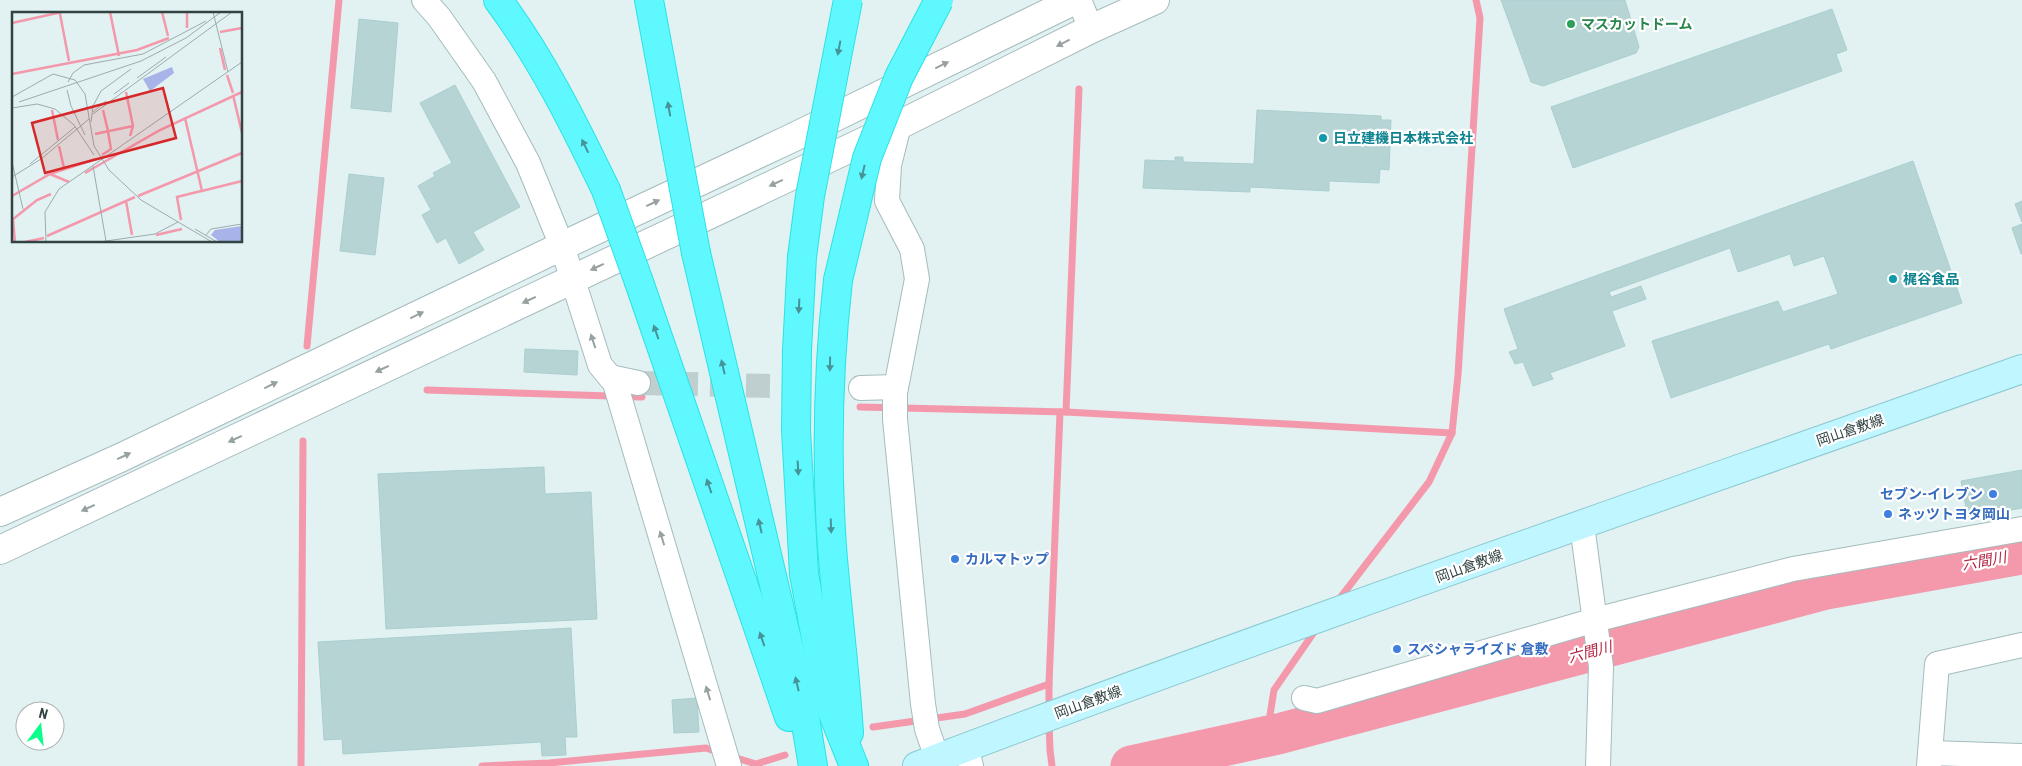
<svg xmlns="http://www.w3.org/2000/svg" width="2022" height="766" font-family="'Roboto Condensed','Noto Sans JP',sans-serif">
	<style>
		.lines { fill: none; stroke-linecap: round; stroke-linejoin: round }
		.stream { stroke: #f499ac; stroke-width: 7 }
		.river { stroke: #f499ac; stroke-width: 41 }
		.building { fill: #b7d4d4; stroke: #a9cfcf }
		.minor-tunnel { stroke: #bfcecf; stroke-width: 24; stroke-dasharray: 24 12; stroke-linecap: butt }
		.minor-casing { stroke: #a4bcbd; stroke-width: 26 }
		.tertiary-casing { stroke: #a4bcbd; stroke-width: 30 }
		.secondary-casing { stroke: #8cc9d1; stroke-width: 30 }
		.motorway-casing { stroke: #28e3e5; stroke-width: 30 }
		.minor { stroke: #fff; stroke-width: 24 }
		.tertiary { stroke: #fff; stroke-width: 28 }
		.secondary { stroke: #bff6ff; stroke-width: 28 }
		.motorway { stroke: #60f8ff; stroke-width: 28 }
		.motorway-bridge-casing { stroke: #28e3e5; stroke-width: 30; stroke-linecap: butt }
		.motorway-bridge { stroke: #60f8ff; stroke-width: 28 }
		.oneway { fill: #98a1a1 }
		.oneway2 { fill: #479498 }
		.leisure-dot { fill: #2e9e5b; stroke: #fff; stroke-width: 2 }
		.culture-dot { fill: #0f9aa8; stroke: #fff; stroke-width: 2 }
		.shop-dot { fill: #3f7fe0; stroke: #fff; stroke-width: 2 }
		.labels { text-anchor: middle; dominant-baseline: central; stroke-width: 4.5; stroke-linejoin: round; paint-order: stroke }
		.leisure-label { font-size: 14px; font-weight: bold; fill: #27864d; stroke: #fff; text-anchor: start }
		.culture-label { font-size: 14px; font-weight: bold; fill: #0d838f; stroke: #fff; text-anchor: start }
		.street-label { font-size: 14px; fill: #324343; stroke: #fff }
		.shop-label { font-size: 14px; font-weight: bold; fill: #366cbe; stroke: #fff; text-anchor: start }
		.water-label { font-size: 15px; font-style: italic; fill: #b42743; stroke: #fff }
		.inset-river { fill: none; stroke: #f499ac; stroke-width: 2.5 }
		.inset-road { fill: none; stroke: #9cabac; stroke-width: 1 }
		.view { fill: #d62828; fill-opacity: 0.15; stroke: #d62828; stroke-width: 2.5 }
		.inset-edge { fill: none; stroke: #324343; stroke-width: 2.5 }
	</style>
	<rect width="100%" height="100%" fill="#e2f1f2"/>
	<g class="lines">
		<g class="stream">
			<polyline points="307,346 339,0"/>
			<polyline points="427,390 642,397"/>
			<polyline points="860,407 1066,412 1452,433"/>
			<polyline points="1066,412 1079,89"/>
			<polyline points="1337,602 1429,482 1452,433 1458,375 1480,18 1476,0"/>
			<polyline points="1049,684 1049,711"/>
			<polyline points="1049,722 1050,750 1052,766"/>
			<polyline points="873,727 965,714 1049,684 1060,412"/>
			<polyline points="1278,734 1270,715 1274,690 1317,628"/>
			<polyline points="730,756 756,764 785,755"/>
			<polyline points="301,766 303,441"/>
			<polyline points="482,766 549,763 706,748 720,753"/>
		</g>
		<polyline class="river" points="1131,766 1278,734 1826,589 2022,554"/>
	</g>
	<g class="building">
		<polygon points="1501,0 1625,0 1639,47 1636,53 1543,86 1531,82"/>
		<polygon points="1832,9 1847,50 1836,54 1842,71 1573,168 1551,107"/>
		<polygon points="359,19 398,23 391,112 351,108"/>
		<polygon points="455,85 520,207 473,232 484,250 459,264 446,238 437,243 422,215 431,210 418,186 435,176 433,173 452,163 420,103"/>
		<polygon points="1257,110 1381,116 1381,120 1391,120 1389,170 1380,169 1379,183 1329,181 1329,191 1250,187 1250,192 1143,188 1145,160 1175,161 1175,157 1183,157 1183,162 1254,164"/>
		<polygon points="1913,161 1962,303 1831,349 1829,344 1671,398 1652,341 1778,301 1783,312 1838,294 1824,256 1794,266 1790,254 1738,272 1730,248 1609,292 1611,297 1641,286 1646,299 1612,311 1625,346 1550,373 1553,379 1533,386 1523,362 1515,364 1509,352 1518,349 1504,309"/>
		<polygon points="349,174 384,178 375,255 340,251"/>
		<polygon points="2022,201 2022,222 2015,204"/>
		<polygon points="2022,224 2022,254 2021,254 2012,228"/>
		<polygon points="525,349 578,351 577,375 524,372"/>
		<polygon points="544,467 545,494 591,492 597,619 386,629 378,474"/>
		<polygon points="2022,470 2022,508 1968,518 1961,481"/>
		<polygon points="571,628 577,737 565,737 566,755 542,756 541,742 343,754 342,739 324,740 318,642"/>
		<polygon points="697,698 699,732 674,733 672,700"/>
	</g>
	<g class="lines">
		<polyline class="minor-tunnel" points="638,383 861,388"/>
		<g class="minor-casing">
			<g id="minor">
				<polyline points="424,0 439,17 484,81 528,163 562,246 600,365 615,383 729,766"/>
				<polyline points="1079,0 1091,29"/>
				<polyline points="899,125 889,165 887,201 912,249 917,279 895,393 895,419 923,704 927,729 937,758"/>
				<polyline points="610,377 638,383"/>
				<polyline points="861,388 896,387"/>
				<polyline points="1582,525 1601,667 1598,766"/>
				<polyline points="1304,698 1317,701 1595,620 1793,569 2022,529"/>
				<polyline points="966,748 971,766"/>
				<polyline points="1930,753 2022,756"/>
				<polyline points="1929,766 1937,664 2022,645"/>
			</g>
		</g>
		<g class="tertiary-casing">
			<g id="tertiary">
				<polyline points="0,512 120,458 562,246 792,138 1075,0"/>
				<polyline points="0,550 899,125 1091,29 1155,0"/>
			</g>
		</g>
		<g class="secondary-casing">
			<path id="secondary" d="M 917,766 C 1283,627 1653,500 2022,369"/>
		</g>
		<g class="motorway-casing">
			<g id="motorway">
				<path d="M 498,0 C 542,59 574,124 606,190"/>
				<polyline points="649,0 678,157"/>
				<polyline points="696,253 804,712 813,766"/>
				<polyline points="802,257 797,350 796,430 804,574 827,699 854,766"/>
				<path d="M 838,280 C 828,369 826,458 832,547 C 837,609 845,670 849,733"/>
				<polyline points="639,282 789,717"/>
			</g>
		</g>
		<use href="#minor" class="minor"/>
		<use href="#tertiary" class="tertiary"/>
		<use href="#secondary" class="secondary"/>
		<use href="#motorway" class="motorway"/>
		<g class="motorway-bridge-casing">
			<g id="motorway-bridge">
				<polyline points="678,157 696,253"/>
				<polyline points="606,190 639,282"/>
				<polyline points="802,257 810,196 848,0"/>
				<polyline points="838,280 867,158 899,77 939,0"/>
			</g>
		</g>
		<use href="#motorway-bridge" class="motorway-bridge"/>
	</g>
	<defs><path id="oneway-solid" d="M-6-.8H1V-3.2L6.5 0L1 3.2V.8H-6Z" transform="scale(1.25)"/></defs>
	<g class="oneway">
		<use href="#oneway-solid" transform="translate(1063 43) rotate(153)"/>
		<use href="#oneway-solid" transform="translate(942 65) rotate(-26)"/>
		<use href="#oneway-solid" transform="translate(776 183) rotate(155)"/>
		<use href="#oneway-solid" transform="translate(653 203) rotate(-25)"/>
		<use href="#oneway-solid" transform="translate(597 267) rotate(155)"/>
		<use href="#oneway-solid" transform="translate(529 300) rotate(155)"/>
		<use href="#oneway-solid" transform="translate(417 315) rotate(-26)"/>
		<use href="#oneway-solid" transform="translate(593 341) rotate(-108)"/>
		<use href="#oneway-solid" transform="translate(382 369) rotate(155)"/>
		<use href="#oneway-solid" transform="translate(271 385) rotate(-26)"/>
		<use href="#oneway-solid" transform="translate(235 439) rotate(155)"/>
		<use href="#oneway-solid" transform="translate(124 456) rotate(-25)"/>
		<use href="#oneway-solid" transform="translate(88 508) rotate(155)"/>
		<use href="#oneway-solid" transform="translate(662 538) rotate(-107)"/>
		<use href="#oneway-solid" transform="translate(708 693) rotate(-107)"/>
	</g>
	<g class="oneway2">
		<use href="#oneway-solid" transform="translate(839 48) rotate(101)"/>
		<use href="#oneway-solid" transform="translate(669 109) rotate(-100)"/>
		<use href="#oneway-solid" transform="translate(585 146) rotate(-116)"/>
		<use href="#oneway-solid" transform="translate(863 172) rotate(103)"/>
		<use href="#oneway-solid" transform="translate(799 306) rotate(93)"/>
		<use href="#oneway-solid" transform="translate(656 332) rotate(-109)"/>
		<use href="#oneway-solid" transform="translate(830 364) rotate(91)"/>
		<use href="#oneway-solid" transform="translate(723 367) rotate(-103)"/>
		<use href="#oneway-solid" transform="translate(798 468) rotate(87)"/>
		<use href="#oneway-solid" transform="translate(709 486) rotate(-109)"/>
		<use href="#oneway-solid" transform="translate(760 526) rotate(-103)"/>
		<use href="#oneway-solid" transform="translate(831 526) rotate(88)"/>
		<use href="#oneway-solid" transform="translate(762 639) rotate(-109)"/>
		<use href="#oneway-solid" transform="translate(797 684) rotate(-103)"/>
	</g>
	<circle class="leisure-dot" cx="1571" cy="24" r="5"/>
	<g class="culture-dot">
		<circle cx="1323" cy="138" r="5"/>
		<circle cx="1893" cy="279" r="5"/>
	</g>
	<g class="shop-dot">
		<circle cx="1993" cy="494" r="5"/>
		<circle cx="1888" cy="514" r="5"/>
		<circle cx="955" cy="559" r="5"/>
		<circle cx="1397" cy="649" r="5"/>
	</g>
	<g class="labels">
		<g class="leisure-label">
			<text x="1581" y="24">マスカットドーム</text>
		</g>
		<g class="culture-label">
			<text x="1333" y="138">日立建機日本株式会社</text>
			<text x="1903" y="279">梶谷食品</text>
		</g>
		<g class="street-label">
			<text transform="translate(1850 430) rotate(-19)">岡山倉敷線</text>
			<text transform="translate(1469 566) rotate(-20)">岡山倉敷線</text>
			<text transform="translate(1088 702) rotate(-20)">岡山倉敷線</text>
		</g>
		<g class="shop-label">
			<text x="1983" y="494" text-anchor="end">セブン-イレブン</text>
			<text x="1898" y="514">ネッツトヨタ岡山</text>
			<text x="965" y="559">カルマトップ</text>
			<text x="1407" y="649">スペシャライズド 倉敷</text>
		</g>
		<g class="water-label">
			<text transform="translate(1984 561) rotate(-10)">六間川</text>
			<text transform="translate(1590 652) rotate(-15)">六間川</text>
		</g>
	</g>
	<g transform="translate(12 12)">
		<rect width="230" height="230" fill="#e2f1f2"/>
		<path d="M 160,55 L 162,61 L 138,79 L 131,67 ZM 230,214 L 230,230 L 208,230 L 199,223 L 203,218 Z" fill="#a7b3e9"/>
		<path class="inset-river" d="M 98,0 L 107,44M 150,0 L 156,24M 175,0 L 175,16M 48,2 L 57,49M 0,11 L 50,0M 208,20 L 230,16M 208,36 L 213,58M 0,62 L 125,38 L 157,26M 215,63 L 221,81M 114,80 L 121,114 L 118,124M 221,83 L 230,121M 40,98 L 46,128M 91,98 L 96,119M 173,106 L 190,179 L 230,169M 83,122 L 121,114M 47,134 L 52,156M 90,143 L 99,137 L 96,120M 73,161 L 148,118 L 230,80M 38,162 L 84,147M 0,184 L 38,162 L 57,170M 126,184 L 230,141M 114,189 L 120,223M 0,208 L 25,188 L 39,182M 1,208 L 3,230M 169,208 L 165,185 L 189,179M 144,223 L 170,217M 35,224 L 123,185M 13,230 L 32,226"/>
		<path class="inset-road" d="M 201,0 L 216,60M 125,66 L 154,45M 56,70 L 61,61 L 72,53 L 131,42 L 194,9M 55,78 L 59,94 L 73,123M 102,82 L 117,71M 0,85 L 41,62 L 63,68 L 73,82 L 82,134 L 97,158 L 129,188 L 200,230M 7,90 L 129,49 L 174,26 L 209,0M 0,96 L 25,92 L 43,97 L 62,113 L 82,143M 81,100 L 94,89M 81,102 L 220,0M 79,110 L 81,94 L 89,79 L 119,57M 0,150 L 11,197M 18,152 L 63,115M 81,154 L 94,229M 0,165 L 29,147 L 77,107M 183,217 L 205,230M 194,223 L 199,217 L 230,212M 34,230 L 33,200 L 47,177 L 230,50M 87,230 L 143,222 L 166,210"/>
		<path class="view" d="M 151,76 L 164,126 L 33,161 L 20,111 Z"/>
		<rect width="230" height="230" class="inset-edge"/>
	</g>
	<g transform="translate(40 726) rotate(15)"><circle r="24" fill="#ffffff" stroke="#adb4b4"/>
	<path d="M0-4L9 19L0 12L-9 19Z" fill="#0cff8c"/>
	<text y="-8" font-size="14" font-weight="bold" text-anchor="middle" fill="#324343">N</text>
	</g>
</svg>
